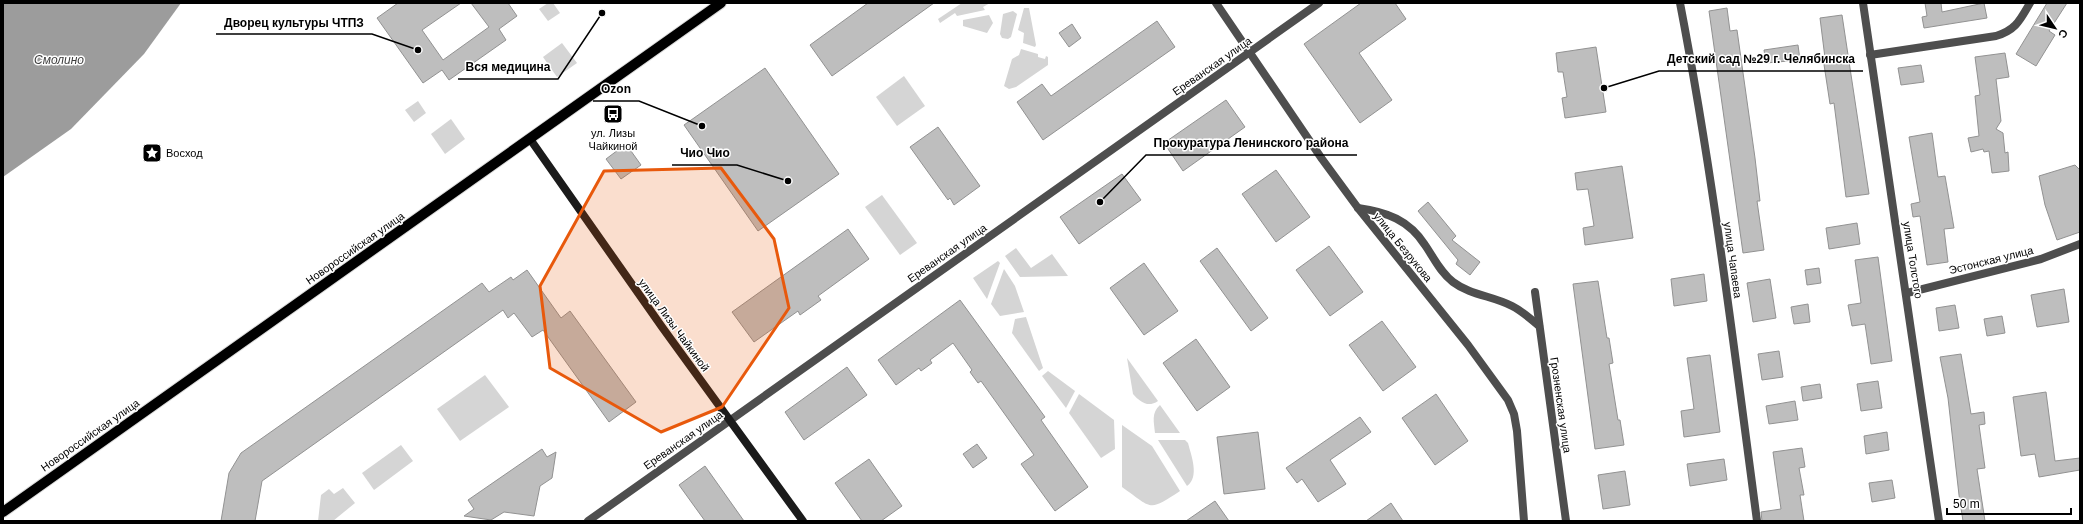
<svg xmlns="http://www.w3.org/2000/svg" width="2083" height="524" font-family="Arial,sans-serif">
	<style>
		.green { fill: #d5d5d5 }
		.water { fill: #9c9c9c }
		.building { fill: #bebebe; stroke: #929292 }
		.lines { fill: none; stroke-linecap: round; stroke-linejoin: round }
		.primary-casing { stroke: #dbdbdb; stroke-width: 12 }
		.street { stroke: #4e4e4e; stroke-width: 8 }
		.secondary { stroke: #1b1b1b; stroke-width: 8 }
		.primary { stroke: #000; stroke-width: 10 }
		.marked { fill: #e8590c; fill-opacity: 0.2; stroke: #e8590c; stroke-width: 3; stroke-linejoin: round }
		.labels { text-anchor: middle; dominant-baseline: central; stroke-width: 3; stroke-linejoin: round; paint-order: stroke }
		.street-label { font-size: 11px; fill: #000; stroke: #fff }
		.poi-label { font-size: 11px; fill: #000; stroke: #fff }
		.water-label { font-size: 12px; font-style: italic; fill: #3d3d3d; stroke: #fff }
		.leader { fill: none; stroke: #000; stroke-width: 1.5 }
		.callout-dot { fill: #000; stroke: #fff; stroke-width: 1.5 }
		.callout-label { font-size: 12px; text-anchor: middle; font-weight: bold; fill: #000; stroke: #fff; stroke-width: 3; stroke-linejoin: round; paint-order: stroke }
	</style>
	<rect width="100%" height="100%" fill="#fff"/>
	<g class="green">
		<polygon points="548,3 553,3 560,13 548,21 539,9"/>
		<polygon points="962,3 990,3 983,7 985,10 957,16 955,13 940,23 938,19"/>
		<polygon points="1024,8 1029,8 1036,45 1035,47 1023,43 1024,33 1018,30"/>
		<polygon points="1013,11 1017,14 1011,37 1008,39 1002,38 1000,34 1003,14"/>
		<polygon points="989,15 993,23 987,33 963,26 963,20"/>
		<polygon points="562,43 577,63 557,77 543,57"/>
		<polygon points="1021,49 1038,54 1038,57 1045,59 1046,56 1048,57 1048,65 1016,87 1009,89 1004,86 1012,59 1019,55"/>
		<polygon points="904,76 925,106 897,126 876,97"/>
		<polygon points="418,101 426,113 414,122 405,110"/>
		<polygon points="451,119 465,139 445,154 431,134"/>
		<polygon points="882,195 917,243 900,255 865,207"/>
		<polygon points="1016,248 1031,268 1052,254 1068,276 1020,277 1005,256"/>
		<polygon points="998,261 1000,263 987,299 973,278"/>
		<polygon points="1004,269 1015,286 1024,312 1000,316 991,304"/>
		<polygon points="1026,317 1043,368 1039,371 1012,333 1015,319"/>
		<path d="M 1127,358 L 1158,401 C 1148,408 1140,402 1133,394 Z"/>
		<polygon points="1048,371 1075,391 1066,408 1042,376"/>
		<polygon points="485,375 509,407 460,441 437,409"/>
		<polygon points="1079,394 1114,420 1115,449 1101,458 1069,413"/>
		<path d="M 1160,405 L 1180,433 L 1155,433 C 1154,422 1151,413 1160,405 Z"/>
		<path d="M 1122,425 L 1152,446 L 1180,491 C 1148,512 1153,509 1122,487 Z"/>
		<path d="M 1158,440 L 1185,440 L 1188,443 C 1191,455 1200,477 1187,486 Z"/>
		<polygon points="401,445 413,461 374,490 362,473"/>
		<polygon points="343,488 355,503 333,521 318,521 321,495 329,489 334,494"/>
	</g>
	<polygon class="water" points="3,3 181,3 144,54 71,129 3,177"/>
	<g class="building">
		<polygon points="398,3 461,3 422,30 443,60 489,27 471,3 508,3 517,16 499,29 506,40 449,80 442,70 423,83 377,18"/>
		<polygon points="868,3 934,3 832,76 810,45"/>
		<polygon points="1361,3 1395,3 1406,19 1359,53 1392,100 1360,123 1304,44"/>
		<polygon points="1925,3 1941,3 1942,12 1984,3 1987,18 1924,28 1922,17 1927,16"/>
		<polygon points="2047,3 2067,3 2049,31 2055,35 2036,66 2016,54"/>
		<polygon points="1727,8 1730,31 1737,30 1755,158 1760,201 1757,201 1764,250 1743,253 1709,11"/>
		<polygon points="1842,15 1869,194 1846,197 1834,103 1830,104 1823,58 1825,58 1820,18"/>
		<polygon points="1157,21 1175,47 1043,140 1017,102 1042,84 1051,96"/>
		<polygon points="1072,24 1081,38 1069,47 1059,33"/>
		<polygon points="1798,45 1800,60 1766,63 1764,50"/>
		<polygon points="1596,47 1606,112 1565,118 1562,98 1567,97 1563,72 1558,72 1556,53"/>
		<polygon points="2005,53 2009,77 1996,79 2001,121 1996,129 2003,133 2005,153 2008,152 2009,171 1992,173 1989,151 1984,152 1983,149 1971,152 1968,138 1979,136 1975,96 1980,95 1975,57"/>
		<polygon points="1921,65 1924,82 1901,85 1898,68"/>
		<polygon points="765,68 839,174 758,231 684,125"/>
		<polygon points="1226,100 1245,127 1183,171 1164,143"/>
		<polygon points="938,127 980,186 954,205 950,198 948,200 910,147"/>
		<polygon points="1932,133 1938,177 1945,176 1954,228 1944,229 1948,262 1927,265 1920,216 1913,217 1911,204 1920,202 1909,137"/>
		<polygon points="626,144 641,165 621,179 606,159"/>
		<polygon points="2075,165 2080,170 2080,232 2057,240 2045,205 2039,176"/>
		<polygon points="1622,166 1633,238 1585,245 1583,228 1594,226 1588,189 1577,190 1575,173"/>
		<polygon points="1276,170 1310,217 1276,242 1242,194"/>
		<polygon points="1122,174 1141,200 1079,244 1060,217"/>
		<polygon points="1428,202 1456,236 1452,240 1480,262 1470,275 1456,264 1458,260 1418,211"/>
		<polygon points="1857,223 1860,244 1829,249 1826,228"/>
		<polygon points="848,229 869,259 818,296 821,300 800,315 798,311 754,342 732,312"/>
		<polygon points="1329,246 1363,292 1330,316 1296,270"/>
		<polygon points="1217,248 1268,318 1251,331 1200,261"/>
		<polygon points="1878,257 1892,361 1871,364 1865,324 1852,326 1848,305 1861,303 1855,260"/>
		<polygon points="1144,263 1178,311 1144,335 1110,288"/>
		<polygon points="1819,268 1821,283 1807,285 1805,270"/>
		<polygon points="527,270 561,318 570,311 636,402 609,422 543,330 532,337 514,313 508,318 503,310 262,481 255,521 221,521 229,473 241,453 482,283 489,292 511,277 513,280"/>
		<polygon points="1704,274 1707,301 1674,306 1671,279"/>
		<polygon points="1770,279 1776,318 1753,322 1747,283"/>
		<polygon points="1598,281 1607,338 1609,338 1613,363 1609,364 1618,420 1620,420 1624,445 1595,449 1573,284"/>
		<polygon points="2064,289 2069,322 2037,327 2031,295"/>
		<polygon points="960,300 1045,417 1041,420 1088,487 1055,511 1021,464 1034,455 981,381 978,383 970,372 972,370 953,343 930,360 932,363 921,371 919,368 896,385 878,360"/>
		<polygon points="1808,304 1810,322 1794,324 1791,307"/>
		<polygon points="1955,305 1959,328 1939,331 1936,308"/>
		<polygon points="2002,316 2005,333 1987,336 1984,319"/>
		<polygon points="1382,321 1416,367 1383,391 1349,345"/>
		<polygon points="1196,339 1230,387 1197,411 1163,363"/>
		<polygon points="1779,351 1783,377 1762,380 1758,354"/>
		<polygon points="1961,354 1971,414 1984,412 1985,424 1979,425 1985,468 1977,469 1985,521 1963,521 1959,495 1948,398 1940,357"/>
		<polygon points="1710,355 1720,432 1684,437 1681,411 1694,409 1687,358"/>
		<polygon points="847,367 867,395 804,440 785,412"/>
		<polygon points="1878,381 1882,408 1861,411 1857,384"/>
		<polygon points="1820,384 1822,398 1803,401 1801,387"/>
		<polygon points="2046,392 2055,461 2080,458 2080,470 2039,477 2035,454 2021,456 2013,397"/>
		<polygon points="1436,394 1468,441 1435,465 1402,418"/>
		<polygon points="1795,401 1798,420 1769,424 1766,406"/>
		<polygon points="1360,417 1371,432 1330,460 1346,484 1318,502 1302,479 1297,483 1286,468"/>
		<polygon points="1258,432 1265,489 1224,494 1217,437"/>
		<polygon points="1887,432 1889,450 1866,454 1864,436"/>
		<polygon points="977,444 987,458 973,468 963,454"/>
		<polygon points="1802,448 1805,467 1799,468 1804,495 1800,495 1804,521 1762,521 1761,512 1781,509 1773,452"/>
		<polygon points="542,449 547,457 556,452 552,478 540,486 534,516 504,512 491,520 464,516 474,509 468,500"/>
		<polygon points="869,459 902,506 881,521 862,521 835,483"/>
		<polygon points="1724,459 1727,480 1690,486 1687,464"/>
		<polygon points="705,466 744,521 705,521 679,485"/>
		<polygon points="1625,471 1630,505 1603,509 1598,475"/>
		<polygon points="1892,480 1895,498 1872,502 1869,483"/>
		<polygon points="1215,501 1229,521 1186,521"/>
		<polygon points="1391,503 1403,521 1366,521"/>
	</g>
	<g class="lines">
		<g class="primary-casing">
			<polyline id="primary" points="3,512 721,3"/>
		</g>
		<g class="street">
			<polyline points="1216,3 1322,159 1358,208 1468,345 1508,400 1514,414 1517,431 1524,521"/>
			<path d="M 1680,3 C 1713,174 1734,348 1757,521"/>
			<polyline points="1863,3 1939,521"/>
			<path d="M 1870,55 L 1996,36 C 2016,30 2020,20 2030,3"/>
			<path d="M 1358,208 C 1387,212 1409,220 1425,245 C 1434,258 1440,272 1453,282 C 1470,295 1493,296 1512,306 C 1522,311 1531,319 1539,326"/>
			<polyline points="1535,292 1566,521"/>
			<polyline points="1907,293 2041,259 2080,244"/>
			<polyline points="588,521 1319,3"/>
		</g>
		<polyline class="secondary" points="530,139 662,327 803,521"/>
		<use href="#primary" class="primary"/>
	</g>
	<path class="marked" d="M 721,168 L 774,239 L 789,308 L 722,407 L 661,432 L 550,368 L 540,286 L 604,171 Z"/>
	<defs>
		<g id="bus-square" transform="scale(1)"><rect x="-9" y="-9" width="18" height="18" rx="4" fill="#000" stroke="#fff"/><path d="M-5-6H5V4H4V6H2V4H-2V6H-4V4H-5ZM-3.5-4V0h7V-4ZM-3.5 1.2v1.5H-2V1.2ZM2 1.2v1.5H3.5V1.2Z" fill="#fff"/></g>
		<g id="sight-square" transform="scale(1)"><rect x="-9" y="-9" width="18" height="18" rx="4" fill="#000" stroke="#fff"/><path d="M0-6L1.8-2.2L6-1.7L2.9 1.2L3.7 5.4L0 3.3L-3.7 5.4L-2.9 1.2L-6-1.7L-1.8-2.2Z" fill="#fff"/></g>
	</defs>
	<g fill-rule="evenodd">
		<use href="#bus-square" x="613" y="114"/>
		<use href="#sight-square" x="152" y="153"/>
	</g>
	<g class="labels">
		<g class="street-label">
			<text transform="translate(1212 66) rotate(-35)">Ереванская улица</text>
			<text transform="translate(1403 247) rotate(51)">улица Безрукова</text>
			<text transform="translate(355 248) rotate(-35)">Новороссийская улица</text>
			<text transform="translate(947 253) rotate(-35)">Ереванская улица</text>
			<text transform="translate(1733 260) rotate(82)">улица Чапаева</text>
			<text transform="translate(1913 260) rotate(81)">улица Толстого</text>
			<text transform="translate(1991 260) rotate(-14)">Эстонская улица</text>
			<text transform="translate(674 325) rotate(54)">улица Лизы Чайкиной</text>
			<text transform="translate(1561 405) rotate(82)">Грозненская улица</text>
			<text transform="translate(90 435) rotate(-35)">Новороссийская улица</text>
			<text transform="translate(683 440) rotate(-35)">Ереванская улица</text>
		</g>
		<g class="poi-label">
			<text x="613" y="133">ул. Лизы<tspan x="613" dy="13">Чайкиной</tspan></text>
			<text x="166" y="153" text-anchor="start">Восход</text>
		</g>
		<g class="water-label">
			<text x="59" y="60">Смолино</text>
		</g>
	</g>
	<path class="leader" d="M418 50L372 34H216M1604 88L1659 71H1863M602 13L558 79H458M702 126L639 101H593M1100 202L1146 155H1357M788 181L737 165H672"/>
	<g class="callout-dot">
		<circle cx="418" cy="50" r="4"/>
		<circle cx="1604" cy="88" r="4"/>
		<circle cx="602" cy="13" r="4"/>
		<circle cx="702" cy="126" r="4"/>
		<circle cx="1100" cy="202" r="4"/>
		<circle cx="788" cy="181" r="4"/>
	</g>
	<g class="callout-label">
		<text x="294" y="27">Дворец культуры ЧТПЗ</text>
		<text x="1761" y="63">Детский сад №29 г. Челябинска</text>
		<text x="508" y="71">Вся медицина</text>
		<text x="616" y="93">Ozon</text>
		<text x="1251" y="147">Прокуратура Ленинского района</text>
		<text x="705" y="157">Чио Чио</text>
	</g>
	<rect width="2083" height="524" fill="none" stroke="#000000" stroke-width="8"/>
	<g transform="translate(2055 28) rotate(125)" stroke="#ffffff" stroke-width="3" paint-order="stroke">
	<path d="M0-3L7 15L0 10L-7 15Z" fill="#000000"/>
	<text y="-6" font-size="11" font-weight="bold" text-anchor="middle" fill="#000000">С</text>
	</g>
	<path d="M1947 508v6h124v-6" fill="none" stroke="#000000" stroke-width="2"/>
	<text x="1953" y="508" font-size="12" fill="#000000" stroke="#ffffff" stroke-width="3" paint-order="stroke">50 m</text>
</svg>
